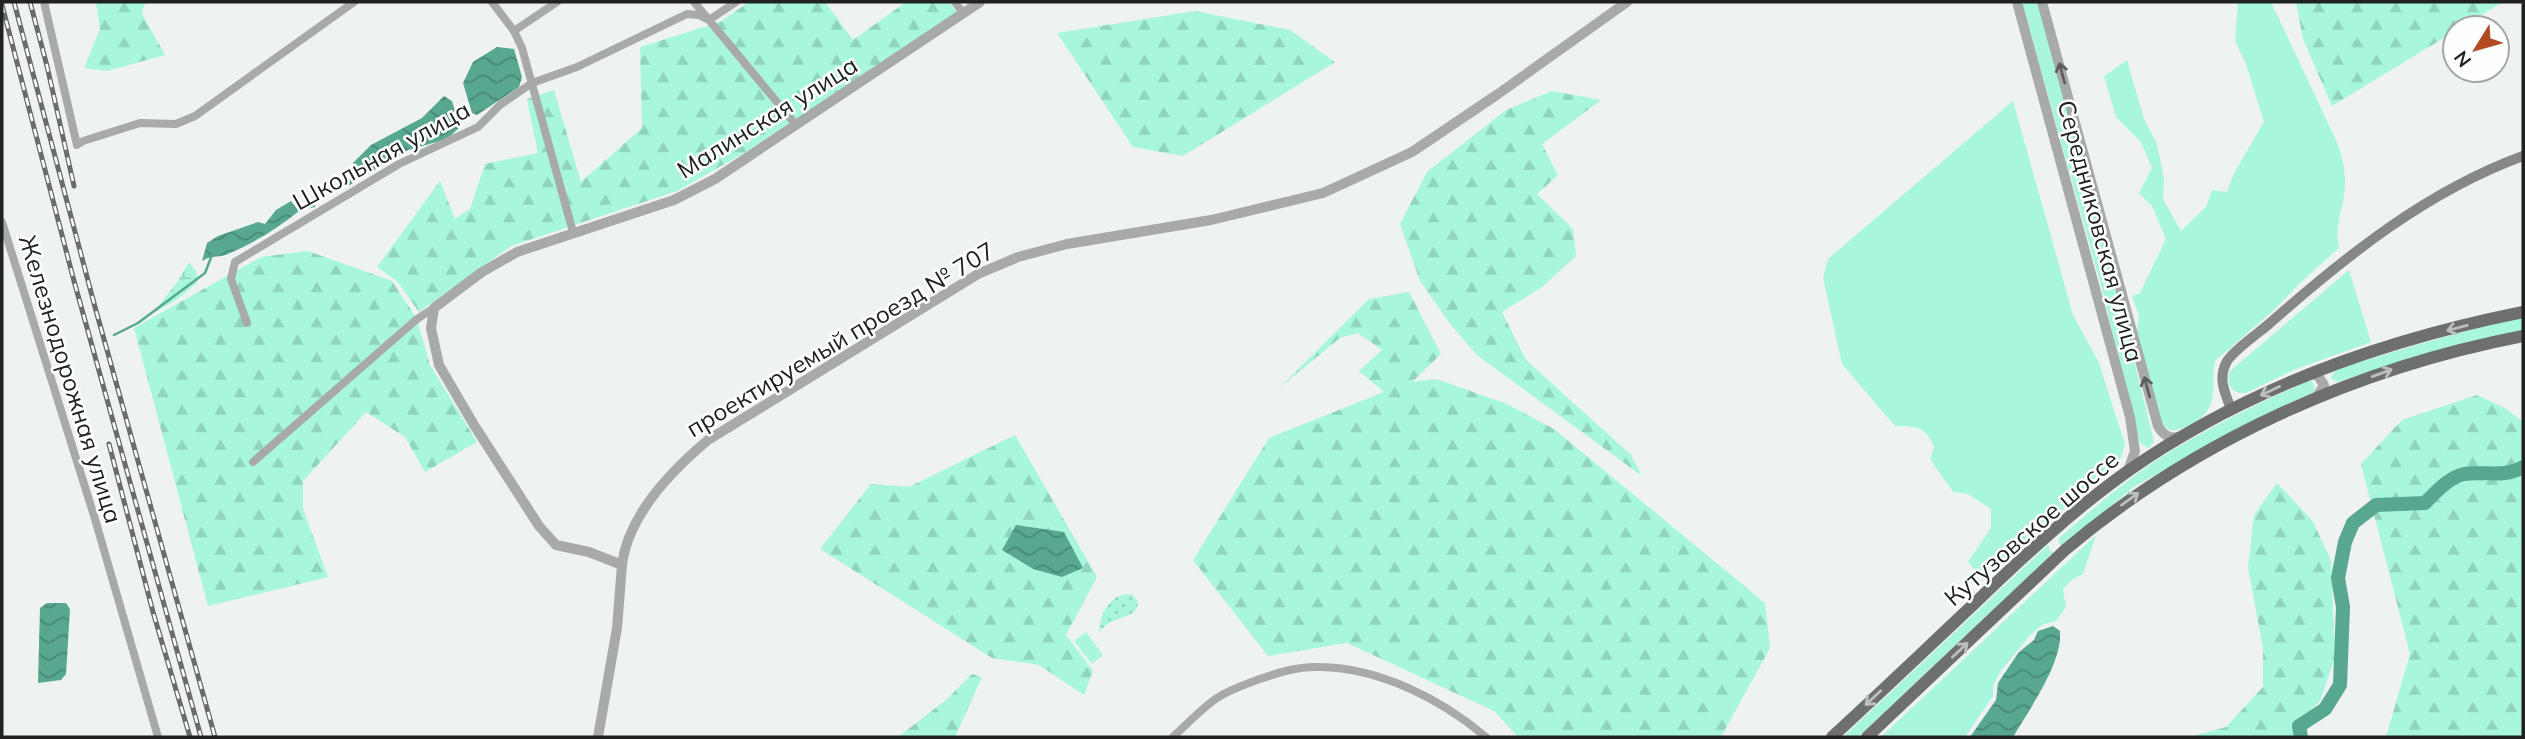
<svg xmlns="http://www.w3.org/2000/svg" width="2525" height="739" font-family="Mulish,sans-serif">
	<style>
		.grass { fill: #a8f6de }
		.forest { fill: url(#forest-firs) }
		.wetland { fill: url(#wetland-marsh) }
		.park { fill: url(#park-dots) }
		.water { fill: url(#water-waves) }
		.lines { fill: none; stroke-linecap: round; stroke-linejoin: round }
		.stream { stroke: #58a791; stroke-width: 2.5 }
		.river { stroke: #58a791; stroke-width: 14 }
		.minor { stroke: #a8aaaa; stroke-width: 8 }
		.tertiary { stroke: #a8aaaa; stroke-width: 10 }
		.secondary { stroke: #858887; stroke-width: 10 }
		.primary { stroke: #6d706f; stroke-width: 12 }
		.rail-casing { stroke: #6a6c6b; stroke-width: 5 }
		.rail { stroke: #fcfffe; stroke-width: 2.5; stroke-dasharray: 8; stroke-linecap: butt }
		.oneway { stroke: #5d5f5f }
		.oneway2 { stroke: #bcbfbe }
		.labels { text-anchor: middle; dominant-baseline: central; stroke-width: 5; stroke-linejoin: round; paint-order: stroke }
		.street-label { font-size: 24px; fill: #202221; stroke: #fcfffe }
	</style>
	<defs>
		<pattern id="forest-firs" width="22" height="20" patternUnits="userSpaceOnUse" patternTransform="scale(1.75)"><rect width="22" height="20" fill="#a8f6de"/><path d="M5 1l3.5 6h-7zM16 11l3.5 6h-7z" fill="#90d3be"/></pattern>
		<pattern id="wetland-marsh" width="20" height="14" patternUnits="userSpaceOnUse" patternTransform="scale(1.75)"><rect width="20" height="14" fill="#a8f6de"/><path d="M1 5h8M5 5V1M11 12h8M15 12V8" fill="none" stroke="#90d3be"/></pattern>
		<pattern id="park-dots" width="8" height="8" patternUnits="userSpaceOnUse" patternTransform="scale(1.75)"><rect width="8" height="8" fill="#a8f6de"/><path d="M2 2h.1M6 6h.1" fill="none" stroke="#90d3be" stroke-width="1.8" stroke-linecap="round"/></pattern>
		<pattern id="water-waves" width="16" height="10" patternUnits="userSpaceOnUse" patternTransform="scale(1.75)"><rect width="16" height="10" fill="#58a791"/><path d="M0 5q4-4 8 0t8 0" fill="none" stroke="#488876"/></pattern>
	</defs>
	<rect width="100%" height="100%" fill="#eef2f1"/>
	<g class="grass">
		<polygon points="2022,2 2038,2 2114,280 2153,437 2154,442 2148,448 2140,443 2100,282"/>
		<path d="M 2238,2 L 2271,2 L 2336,140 C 2342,156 2346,170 2345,188 C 2343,209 2334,227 2339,248 L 2300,283 L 2275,309 L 2215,361 C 2210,386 2221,406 2195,422 C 2186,427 2179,431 2169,430 L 2161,423 L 2137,330 L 2139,316 L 2132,296 L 2140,293 L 2166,239 L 2152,206 L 2139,193 L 2152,168 L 2141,142 L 2116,117 L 2104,76 L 2127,60 L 2144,119 L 2157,144 L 2164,179 L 2163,199 L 2181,231 L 2206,207 L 2212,190 L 2227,192 L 2234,173 L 2264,122 L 2246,64 L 2235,41 Z"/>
		<path d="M 2013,101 L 2073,315 L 2099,363 L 2125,445 L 2118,466 L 2085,490 L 1984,580 L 1968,562 L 1991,528 L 1991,509 L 1968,494 L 1953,492 L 1930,459 L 1934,447 C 1925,426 1917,426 1895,426 L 1842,364 L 1823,278 L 1828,259 Z"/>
		<path d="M 2349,270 L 2371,342 L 2296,369 L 2246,393 C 2231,394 2227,385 2229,372 Z"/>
		<path d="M 2523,317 L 2523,330 L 2452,346 L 2337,382 L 2331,378 L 2335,370 C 2397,350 2459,332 2523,317 Z"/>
		<path d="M 2307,381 L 2312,381 L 2315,390 L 2311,394 L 2245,427 L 2135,486 L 2064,545 L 2060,545 L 2058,539 C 2081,519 2104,499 2129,480 C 2183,439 2246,410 2307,381 Z"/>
		<polygon points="2096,535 2083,574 2073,579 2063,589 2066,607 2056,621 2044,624 2031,634 2000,672 1993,687 1993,696 1965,737 1881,737"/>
		<polygon points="2048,545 2050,551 2054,552 1858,737 1843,737"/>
		<polygon points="1086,632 1103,655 1092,664 1074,641"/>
	</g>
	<g class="forest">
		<polygon points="96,2 145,2 142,14 165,55 107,71 84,68 100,29"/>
		<polygon points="749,2 825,2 853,40 906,2 949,2 958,13 744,153 677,191 511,246 419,312 397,281 377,267 440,181 455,219 470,209 485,164 538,153 527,99 554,90 581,182 642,128 640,47 720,22"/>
		<polygon points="2296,2 2503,2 2460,28 2455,28 2455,31 2332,106 2303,39"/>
		<polygon points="1195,11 1290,30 1335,62 1183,156 1133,147 1057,33"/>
		<polygon points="1552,91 1601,100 1542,144 1558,175 1537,194 1573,229 1576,256 1542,287 1502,312 1526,360 1631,455 1642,476 1477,355 1451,325 1420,281 1400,224 1427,172 1506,110"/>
		<polygon points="308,251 392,281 417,319 430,365 477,442 425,472 405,437 366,412 303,481 303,509 328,577 208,606 134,328 261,257"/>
		<polygon points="1409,292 1441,354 1412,382 1436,379 1507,404 1554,429 1765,603 1770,648 1721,737 1518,737 1494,711 1347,643 1268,656 1193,560 1269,438 1384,392 1359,371 1382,350 1358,333 1340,338 1279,388 1369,299"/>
		<polygon points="2477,395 2505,408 2523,422 2523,737 2386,737 2410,654 2361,464 2402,420"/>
		<polygon points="1015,435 1097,577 1066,635 1093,671 1084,695 1039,665 992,658 820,549 871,484 909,487"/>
		<polygon points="2277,483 2312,520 2331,560 2335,657 2320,701 2294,726 2294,737 2189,737 2226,727 2263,687 2263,648 2248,568 2254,515"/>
		<polygon points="972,674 982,677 955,737 898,737 946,700"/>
	</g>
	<polygon class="wetland" points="189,262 197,273 197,283 176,300 152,314 178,281"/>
	<path class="park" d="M 1132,594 L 1138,602 C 1137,622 1111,613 1099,633 C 1100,613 1110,593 1132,594 Z"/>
	<g class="water">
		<polygon points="497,47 514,49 522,77 519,87 477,115 472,113 463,83 473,62"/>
		<polygon points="444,96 452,101 460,127 447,139 408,150 348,186 345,185 350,179 353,163 371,145 422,118"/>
		<path d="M 291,201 L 299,211 C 278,228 254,243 228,254 C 219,258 214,254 202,261 L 207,243 L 218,236 L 258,222 L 265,224 L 276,210 Z"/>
		<polygon points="1016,525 1064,532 1083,568 1062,577 1033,569 1002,550"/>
		<polygon points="47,603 66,603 70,609 66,674 61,680 38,683 40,608"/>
		<path d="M 2053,626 L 2060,631 C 2063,662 2029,710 2013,737 L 1970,737 L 1996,700 L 1998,683 L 2019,652 L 2034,640 L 2038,631 Z"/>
	</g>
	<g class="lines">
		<g class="stream">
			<polyline points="297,209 314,206 318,187 337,188 347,183"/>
			<polyline points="114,335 138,323 205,273 212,255"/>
		</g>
		<path class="river" d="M 2301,737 L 2299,726 L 2325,709 L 2340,685 L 2343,607 L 2338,578 L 2345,542 L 2353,523 L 2376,505 L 2425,503 C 2435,493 2449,477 2464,474 C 2485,471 2504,478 2523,467"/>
		<g class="minor">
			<polyline points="44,2 77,145 83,141 140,123 176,124 195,116 354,2"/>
			<polyline points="492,2 514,31 522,48 573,232"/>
			<polyline points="694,2 709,20 736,2"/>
			<polyline points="955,2 963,13"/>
			<polyline points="514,31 557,2"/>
			<polyline points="2,222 95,519 158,737"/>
			<polyline points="247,323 231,279 235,262 399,164 478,127 500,105 532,83 577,67 687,14 699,15 709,20 796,125"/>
			<polyline points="253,462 417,319 434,308"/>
			<path d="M 1173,737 C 1187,724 1201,709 1217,698 C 1229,690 1244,685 1257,680 C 1277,673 1298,666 1320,667 C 1380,668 1441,699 1486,737"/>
		</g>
		<g class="tertiary">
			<polyline points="2017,2 2130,417 2135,451 2128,471"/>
			<path d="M 2042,2 L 2158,426 C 2163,435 2169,439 2179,437"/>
			<polyline points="2309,373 2318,376 2324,385 2317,397"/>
			<path d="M 622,565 C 628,515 671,471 708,440 L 978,274 L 1018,257 L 1067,244 L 1211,220 L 1323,193 L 1412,152 L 1498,94 L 1627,2"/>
			<polyline points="598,737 617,628 622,565 589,552 556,545 539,526 474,425 439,365 431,328 434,308 482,272 517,252 674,200 715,179 980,2"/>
		</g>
		<path class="secondary" d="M 2231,409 C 2225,393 2218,379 2226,363 C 2232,351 2259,333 2270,323 C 2346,256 2427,191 2523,156"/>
		<g class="primary">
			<path d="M 1832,737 C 1880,693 1927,648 1975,603 C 2023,557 2073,510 2128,471 C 2245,389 2383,340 2523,312"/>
			<path d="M 1867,737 L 2065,550 C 2195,440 2357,368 2523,336"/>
		</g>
		<g class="rail-casing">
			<g id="rail">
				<polyline points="14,2 95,307 215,737"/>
				<polyline points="30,2 47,66 74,186"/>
				<polyline points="2,5 74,281 201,737"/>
				<polyline points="109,444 153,612 190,737"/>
			</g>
		</g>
		<use href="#rail" class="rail"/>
	</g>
	<defs><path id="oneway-shaft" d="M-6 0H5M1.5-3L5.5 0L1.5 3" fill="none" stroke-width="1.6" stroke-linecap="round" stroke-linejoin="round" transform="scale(1.75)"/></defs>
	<g class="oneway">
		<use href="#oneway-shaft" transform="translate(2062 73) rotate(-105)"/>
		<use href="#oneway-shaft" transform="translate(2147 387) rotate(-105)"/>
	</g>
	<g class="oneway2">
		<use href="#oneway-shaft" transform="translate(2457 328) rotate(165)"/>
		<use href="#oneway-shaft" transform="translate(2382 373) rotate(-20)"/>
		<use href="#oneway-shaft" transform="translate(2270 391) rotate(155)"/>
		<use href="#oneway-shaft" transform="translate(2130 499) rotate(-36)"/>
		<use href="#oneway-shaft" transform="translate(1960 650) rotate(-43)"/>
		<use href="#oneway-shaft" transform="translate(1873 698) rotate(137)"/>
	</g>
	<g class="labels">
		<g class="street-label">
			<text transform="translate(767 117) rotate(-32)">Малинская улица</text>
			<text transform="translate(381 155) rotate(-29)">Школьная улица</text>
			<text transform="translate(2101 231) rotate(75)">Середниковская улица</text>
			<text transform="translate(840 339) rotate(-31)">проектируемый проезд № 707</text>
			<text transform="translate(71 379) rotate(73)">Железнодорожная улица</text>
			<text transform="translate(2031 528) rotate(-41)">Кутузовское шоссе</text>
		</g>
	</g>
	<rect width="2525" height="739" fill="none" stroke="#202221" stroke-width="7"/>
	<g transform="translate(2476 49) rotate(233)"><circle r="33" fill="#fcfffe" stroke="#a4a7a6" stroke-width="2"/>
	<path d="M0-5L12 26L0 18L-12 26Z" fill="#b14b23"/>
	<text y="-10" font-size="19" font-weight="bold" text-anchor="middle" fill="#202221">N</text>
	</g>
</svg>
